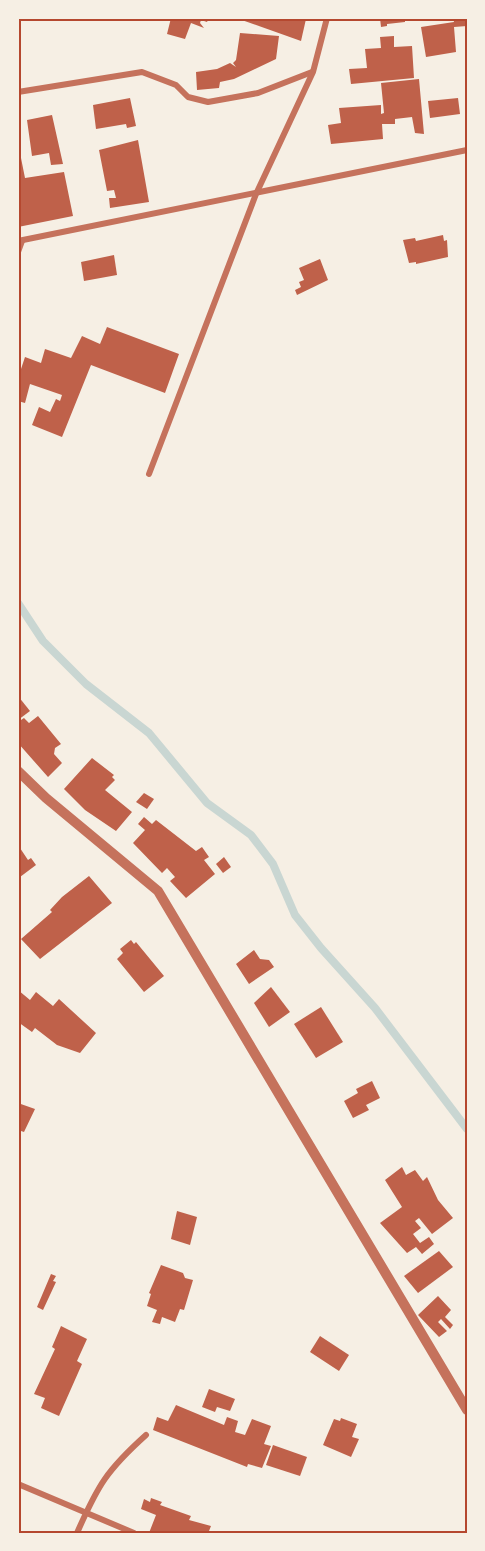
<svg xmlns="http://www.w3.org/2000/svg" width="485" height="1551" font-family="Helvetica,sans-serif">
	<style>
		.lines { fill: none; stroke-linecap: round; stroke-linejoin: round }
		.stream { stroke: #c9d6d2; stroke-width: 8 }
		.building { fill: #bf614a }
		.minor { stroke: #c5725c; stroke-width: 6 }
		.tertiary { stroke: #c5725c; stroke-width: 10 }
		.neatline { fill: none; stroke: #b5482f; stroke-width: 2 }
	</style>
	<rect width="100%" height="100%" fill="#f6efe4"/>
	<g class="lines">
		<polyline class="stream" points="18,603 43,641 86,684 149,733 207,803 251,835 273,864 295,915 321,948 375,1008 467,1129"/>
	</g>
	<g class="building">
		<polygon points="171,18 209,18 207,22 201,20 200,23 204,28 191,23 185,39 167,34"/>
		<polygon points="236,18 303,18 306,19 301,41"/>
		<polygon points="380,18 405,18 405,22 387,24 387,26 381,27"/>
		<polygon points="453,18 467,18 467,26 454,27 456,52 426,57 421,27 454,22"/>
		<polygon points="240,33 279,36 276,59 234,79 220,82 219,88 197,90 196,72 217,69 230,63 236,67 233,63 236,60"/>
		<polygon points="394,36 394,47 412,46 414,78 351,84 349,69 367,68 365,49 381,48 380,37"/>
		<polygon points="419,79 424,134 415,133 412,117 395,119 395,124 382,124 383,139 331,144 328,125 341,123 339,108 381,105 381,114 384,113 381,83"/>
		<polygon points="130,98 136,126 127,128 126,124 96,129 93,105"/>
		<polygon points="458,98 460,114 430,118 428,101"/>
		<polygon points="52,115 63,164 51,165 49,153 32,156 27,120"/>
		<polygon points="138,140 149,202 110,208 109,198 116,198 114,190 107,191 99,150"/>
		<polygon points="21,158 25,178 64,172 73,216 18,227 18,159"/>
		<polygon points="443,235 444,241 447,240 448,257 416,264 416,262 409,263 403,240 415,238 416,241"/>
		<polygon points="114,255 117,275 84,281 81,262"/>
		<polygon points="320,259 328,280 297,295 295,290 301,287 299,282 304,280 299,268"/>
		<polygon points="107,327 179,354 165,393 91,365 62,437 32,425 39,407 50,412 56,399 60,401 62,395 30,384 25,403 18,401 18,378 25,357 41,363 45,349 71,358 82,336 100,344"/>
		<polygon points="18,696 30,711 18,720"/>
		<polygon points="38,716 61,744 55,748 54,754 62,763 48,777 18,743 18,722 24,718 29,723"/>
		<polygon points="92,758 114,775 112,777 115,780 105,790 132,812 116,831 85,810 64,789"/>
		<polygon points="144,793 154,799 147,809 136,802"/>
		<polygon points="144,817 152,824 156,820 196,851 202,847 209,857 204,860 215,874 186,898 170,881 175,877 167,868 162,873 133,843 145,830 138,824"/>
		<polygon points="18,845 28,860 31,858 36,865 20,877"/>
		<polygon points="224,857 231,867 223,873 216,864"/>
		<polygon points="89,876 112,903 40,959 21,939 52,912 50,910 62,897"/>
		<polygon points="131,940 134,944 136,942 164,976 144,992 117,959 123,953 120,949"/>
		<polygon points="254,950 260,959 269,960 274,967 249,984 236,964"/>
		<polygon points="271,987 290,1012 269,1027 254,1003"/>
		<polygon points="18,990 30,1000 36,992 53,1006 59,999 96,1033 80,1053 57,1045 35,1028 32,1032 18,1022"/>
		<polygon points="321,1007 343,1042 316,1058 294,1024"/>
		<polygon points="372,1081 380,1098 366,1105 369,1110 353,1118 344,1101 358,1093 356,1089"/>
		<polygon points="18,1103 35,1109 24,1132 21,1131 18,1137"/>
		<polygon points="402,1167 406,1175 415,1170 423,1181 427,1177 438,1200 453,1218 432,1234 419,1218 415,1221 421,1228 413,1234 420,1243 429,1237 434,1244 422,1254 416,1247 407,1253 380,1223 402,1207 385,1180"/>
		<polygon points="177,1211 197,1217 190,1245 171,1239"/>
		<polygon points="439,1251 453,1267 418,1293 404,1276"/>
		<polygon points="161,1265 183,1273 185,1278 193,1280 184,1310 180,1309 175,1322 162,1317 160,1324 152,1322 157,1310 147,1306 151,1294 149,1293"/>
		<polygon points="51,1274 56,1276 53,1281 56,1282 43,1310 37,1307"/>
		<polygon points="438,1296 451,1310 445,1317 453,1325 450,1329 441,1319 438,1322 447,1331 439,1337 418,1315"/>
		<polygon points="61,1326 87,1339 77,1361 82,1364 59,1416 41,1408 45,1398 34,1394 55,1349 52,1347"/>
		<polygon points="320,1336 349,1355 339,1371 310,1352"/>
		<polygon points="209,1389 235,1399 230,1411 217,1407 215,1412 202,1407"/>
		<polygon points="176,1405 224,1425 227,1417 238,1421 235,1432 245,1435 252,1419 271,1426 264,1444 271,1446 262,1468 248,1464 247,1467 153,1430 157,1417 168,1421"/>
		<polygon points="341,1418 357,1424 352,1437 359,1439 351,1457 323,1445 334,1419 340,1421"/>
		<polygon points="273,1445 307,1457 300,1476 266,1465"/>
		<polygon points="151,1498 162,1502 160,1505 191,1516 189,1520 211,1526 209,1531 214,1533 149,1533 156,1515 141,1509 144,1499 150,1502"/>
	</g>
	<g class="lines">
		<g class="minor">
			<polyline points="18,92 142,72 176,85 188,97 208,102 258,93 312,72"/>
			<polyline points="18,241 467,150"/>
			<polyline points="18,252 22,241"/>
			<polyline points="149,474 256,194 313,72 327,18"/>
			<polyline points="18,1484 134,1533"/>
			<path d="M 77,1533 C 98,1485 107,1470 146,1435"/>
		</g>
		<polyline class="tertiary" points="18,771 46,798 158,891 467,1410"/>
	</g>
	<rect width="485" height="1551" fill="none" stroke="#f6efe4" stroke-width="39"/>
	<rect x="20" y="20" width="446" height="1512" class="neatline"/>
</svg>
